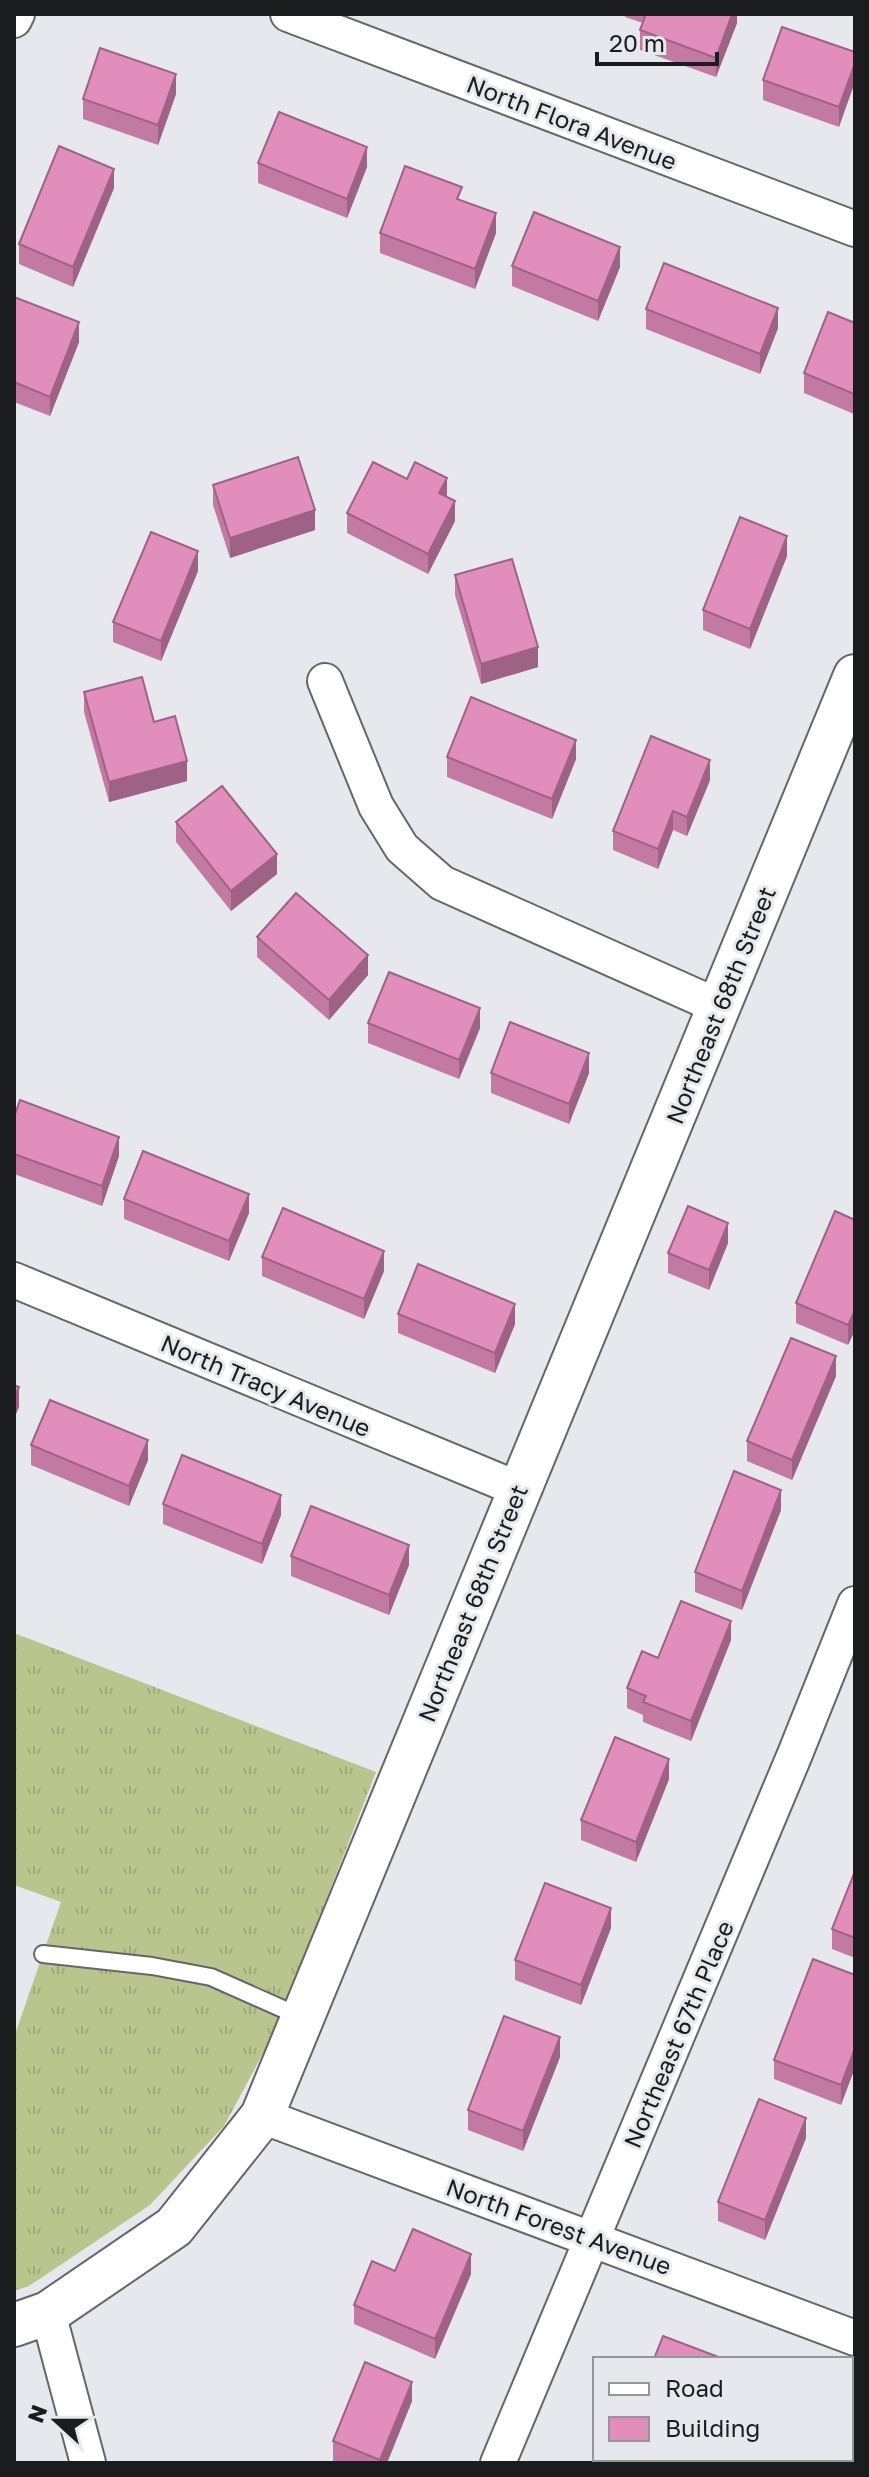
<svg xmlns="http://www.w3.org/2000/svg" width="869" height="2477" font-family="'Golos Text',sans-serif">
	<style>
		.grass { fill: url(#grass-tufts) }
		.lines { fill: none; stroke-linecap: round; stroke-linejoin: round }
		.service-casing { stroke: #64666a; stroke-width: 20 }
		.minor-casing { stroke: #64666a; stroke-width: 38 }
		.tertiary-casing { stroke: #64666a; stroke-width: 46 }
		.service { stroke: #fff; stroke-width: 16 }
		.minor { stroke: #fff; stroke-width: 34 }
		.tertiary { stroke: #fff; stroke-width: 42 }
		.wall { fill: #c27aa3 }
		.shaded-wall { fill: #9e6384 }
		.building { fill: #e18ebd; stroke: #9e6384; stroke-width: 2 }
		.labels { text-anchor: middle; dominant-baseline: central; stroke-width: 6; stroke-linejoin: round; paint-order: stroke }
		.street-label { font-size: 24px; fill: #1b1c1e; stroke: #e6e8ed }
	</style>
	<defs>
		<pattern id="grass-tufts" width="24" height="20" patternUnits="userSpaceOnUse" patternTransform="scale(2)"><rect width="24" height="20" fill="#bac58e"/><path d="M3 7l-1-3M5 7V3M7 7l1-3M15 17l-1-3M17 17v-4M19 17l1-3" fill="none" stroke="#9fa97a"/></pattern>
	</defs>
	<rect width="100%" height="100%" fill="#e6e8ed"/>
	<polygon class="grass" points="14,1633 376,1772 275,2031 224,2126 150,2205 29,2286 14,2291 14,2037 61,1902 14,1885"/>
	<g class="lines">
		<g class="service-casing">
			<polyline id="service" points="43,1954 152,1966 211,1977 301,2017"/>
		</g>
		<g class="minor-casing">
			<g id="minor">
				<polyline points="288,14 855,229"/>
				<polyline points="14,20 17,14"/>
				<polyline points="325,681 376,806 402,848 442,883 720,1007"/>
				<polyline points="14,1280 518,1489"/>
				<polyline points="262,2116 855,2338"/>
				<polyline points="48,2313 88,2463"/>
				<polyline points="498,2463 795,1754 855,1604"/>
			</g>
		</g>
		<g class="tertiary-casing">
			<polyline id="tertiary" points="14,2325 48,2313 174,2227 262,2116 855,676"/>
		</g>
		<use href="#service" class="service"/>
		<use href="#minor" class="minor"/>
		<use href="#tertiary" class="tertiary"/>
	</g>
	<g class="wall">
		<polygon points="625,14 737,14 737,23 716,77 640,50 640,30 643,23 625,17"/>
		<polygon points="855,52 839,127 763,100 763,80"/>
		<polygon points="176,94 158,145 83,119 83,99"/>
		<polygon points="258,163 367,167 347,218 258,183"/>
		<polygon points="114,188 73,287 19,264 19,244"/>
		<polygon points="462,200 496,233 475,289 380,253 380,233"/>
		<polygon points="512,266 620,267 598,321 512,286"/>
		<polygon points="14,297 79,342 50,416 14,402"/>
		<polygon points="646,309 778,328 760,374 646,329"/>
		<polygon points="855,323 854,414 804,393 804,373"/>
		<polygon points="407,479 447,497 455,521 428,574 347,533 347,513"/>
		<polygon points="213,485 315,530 230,558 213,505"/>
		<polygon points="787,556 750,649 703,630 703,610"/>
		<polygon points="198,571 161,661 113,642 113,622"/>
		<polygon points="455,575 538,667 481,684 455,595"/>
		<polygon points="84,692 154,722 187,781 109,802 84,712"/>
		<polygon points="447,757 576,759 552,819 447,777"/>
		<polygon points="710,780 687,836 673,830 658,869 613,850 613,831"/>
		<polygon points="176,822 277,874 231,911 176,842"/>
		<polygon points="257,937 368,975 329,1020 257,957"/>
		<polygon points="368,1023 480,1028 459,1079 368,1043"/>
		<polygon points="491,1073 589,1073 569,1124 491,1093"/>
		<polygon points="14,1117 119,1156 102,1206 14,1174"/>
		<polygon points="124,1199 249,1213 229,1261 124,1219"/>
		<polygon points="855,1220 855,1330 848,1345 796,1323 796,1303"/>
		<polygon points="728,1243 709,1290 668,1273 668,1253"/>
		<polygon points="262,1257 384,1271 364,1319 262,1276"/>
		<polygon points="398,1314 515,1324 495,1373 398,1333"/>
		<polygon points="836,1376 792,1480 747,1461 747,1441"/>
		<polygon points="31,1445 148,1460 129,1506 31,1465"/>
		<polygon points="163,1504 281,1515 262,1564 163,1524"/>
		<polygon points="781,1510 742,1610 695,1592 695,1572"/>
		<polygon points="291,1556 409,1565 389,1615 291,1576"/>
		<polygon points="731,1640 691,1741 643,1722 643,1715 627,1708 627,1688 658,1658"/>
		<polygon points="669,1779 636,1862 581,1840 581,1820"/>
		<polygon points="855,1871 855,1958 832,1949 832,1929"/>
		<polygon points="611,1928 581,2005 515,1980 515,1960"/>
		<polygon points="855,1975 841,2105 774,2079 774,2060"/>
		<polygon points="560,2057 523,2151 468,2130 468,2110"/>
		<polygon points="806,2138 765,2240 718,2221 718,2202"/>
		<polygon points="395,2271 471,2274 435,2359 354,2324 354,2305"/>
		<polygon points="412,2401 387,2463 339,2463 333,2461 333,2441"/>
	</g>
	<g class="shaded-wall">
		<polygon points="732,14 737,14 737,23 716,77 716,58"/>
		<polygon points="855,63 855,82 839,127 839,107"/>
		<polygon points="176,74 176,94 158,145 158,125"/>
		<polygon points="367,147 367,167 347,218 347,199"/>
		<polygon points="114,169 114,188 73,287 73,267"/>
		<polygon points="496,213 496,233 475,289 475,269"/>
		<polygon points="620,247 620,267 598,321 598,301"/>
		<polygon points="778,308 778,328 760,374 760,354"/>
		<polygon points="79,322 79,342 50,416 50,397"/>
		<polygon points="855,391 855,410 854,414 854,394"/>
		<polygon points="447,478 447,498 439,493"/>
		<polygon points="455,501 455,521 428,574 428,554"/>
		<polygon points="315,510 315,530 230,558 230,538"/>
		<polygon points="787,536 787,556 750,649 750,629"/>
		<polygon points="198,551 198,571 161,661 161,641"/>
		<polygon points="538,647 538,667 481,684 481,664"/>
		<polygon points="576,740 576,759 552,819 552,799"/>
		<polygon points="710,760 710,780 687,836 687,817"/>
		<polygon points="187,761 187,781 109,802 109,782"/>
		<polygon points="673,811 673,830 658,869 658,849"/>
		<polygon points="277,854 277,874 231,911 231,891"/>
		<polygon points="368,955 368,975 329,1020 329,1000"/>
		<polygon points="480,1008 480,1028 459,1079 459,1060"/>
		<polygon points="589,1053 589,1073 569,1124 569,1104"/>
		<polygon points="119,1137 119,1156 102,1206 102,1186"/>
		<polygon points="249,1194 249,1213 229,1261 229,1241"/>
		<polygon points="728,1223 728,1243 709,1290 709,1270"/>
		<polygon points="384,1251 384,1271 364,1319 364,1299"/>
		<polygon points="515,1304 515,1324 495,1373 495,1353"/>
		<polygon points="855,1310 855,1330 848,1345 848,1325"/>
		<polygon points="836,1356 836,1376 792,1480 792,1460"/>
		<polygon points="19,1387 19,1407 14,1419 14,1399"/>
		<polygon points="148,1440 148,1460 129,1506 129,1486"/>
		<polygon points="781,1490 781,1510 742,1610 742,1591"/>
		<polygon points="281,1495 281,1515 262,1564 262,1544"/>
		<polygon points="409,1545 409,1565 389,1615 389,1595"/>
		<polygon points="731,1621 731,1640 691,1741 691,1721"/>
		<polygon points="669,1759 669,1779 636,1862 636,1842"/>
		<polygon points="611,1908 611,1928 581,2005 581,1985"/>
		<polygon points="560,2037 560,2057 523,2151 523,2131"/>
		<polygon points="855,2048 855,2068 841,2105 841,2085"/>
		<polygon points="806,2118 806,2138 765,2240 765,2220"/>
		<polygon points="471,2254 471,2274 435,2359 435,2339"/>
		<polygon points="412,2382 412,2401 387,2463 380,2463 380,2460"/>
	</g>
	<g class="building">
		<polygon points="646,14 732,14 716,58 640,30"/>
		<polygon points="782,27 855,52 855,63 839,107 763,80"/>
		<polygon points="100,48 176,74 158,125 83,99"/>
		<polygon points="279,112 367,147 347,199 258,163"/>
		<polygon points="59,146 114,169 73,267 19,244"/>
		<polygon points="405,166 462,187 457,199 496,213 475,269 380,233"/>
		<polygon points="534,212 620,247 598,301 512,266"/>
		<polygon points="664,263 778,308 760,354 646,309"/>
		<polygon points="14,297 79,322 50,397 14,382"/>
		<polygon points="828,312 855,323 855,391 854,394 804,373"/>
		<polygon points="298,457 315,510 230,538 213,485"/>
		<polygon points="373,462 407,479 415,462 447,478 439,493 455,501 428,554 347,513"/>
		<polygon points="740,517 787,536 750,629 703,610"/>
		<polygon points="151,532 198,551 161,641 113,622"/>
		<polygon points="512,559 538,647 481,664 455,575"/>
		<polygon points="142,677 154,722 175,716 187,761 109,782 84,692"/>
		<polygon points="471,697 576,740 552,799 447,757"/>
		<polygon points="651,736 710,760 687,817 673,811 658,849 613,831"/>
		<polygon points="222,786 277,854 231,891 176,822"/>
		<polygon points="296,893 368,955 329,1000 257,937"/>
		<polygon points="389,972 480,1008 459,1060 368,1023"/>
		<polygon points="510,1022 589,1053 569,1104 491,1073"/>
		<polygon points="20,1100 119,1137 102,1186 14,1154 14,1117"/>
		<polygon points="143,1151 249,1194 229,1241 124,1199"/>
		<polygon points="688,1206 728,1223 709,1270 668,1253"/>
		<polygon points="283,1208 384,1251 364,1299 262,1257"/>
		<polygon points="835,1211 855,1220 855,1310 848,1325 796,1303"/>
		<polygon points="418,1264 515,1304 495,1353 398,1314"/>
		<polygon points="791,1338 836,1356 792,1460 747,1441"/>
		<polygon points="14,1385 19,1387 14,1399"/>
		<polygon points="50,1400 148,1440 129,1486 31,1445"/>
		<polygon points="182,1455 281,1495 262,1544 163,1504"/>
		<polygon points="734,1471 781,1490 742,1591 695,1572"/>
		<polygon points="311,1506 409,1545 389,1595 291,1556"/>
		<polygon points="681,1601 731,1621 691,1721 643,1702 646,1696 627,1688 642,1651 658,1658"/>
		<polygon points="615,1737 669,1759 636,1842 581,1820"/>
		<polygon points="855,1871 855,1938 832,1929"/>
		<polygon points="545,1883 611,1908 581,1985 515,1960"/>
		<polygon points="813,1959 855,1975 855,2048 841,2085 774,2060"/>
		<polygon points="504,2016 560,2037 523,2131 468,2110"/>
		<polygon points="759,2099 806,2118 765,2220 718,2202"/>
		<polygon points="413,2229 471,2254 435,2339 354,2305 372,2261 395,2271"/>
		<polygon points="663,2336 721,2358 721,2359 654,2359"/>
		<polygon points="365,2362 412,2382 380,2460 333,2441"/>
	</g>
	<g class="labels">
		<g class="street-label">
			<text transform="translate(572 122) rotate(21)">North Flora Avenue</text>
			<text transform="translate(720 1005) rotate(-68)">Northeast 68th Street</text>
			<text transform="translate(266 1385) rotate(23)">North Tracy Avenue</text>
			<text transform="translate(472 1603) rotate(-68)">Northeast 68th Street</text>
			<text transform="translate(678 2034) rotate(-67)">Northeast 67th Place</text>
			<text transform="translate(559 2226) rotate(20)">North Forest Avenue</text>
		</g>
	</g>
	<rect width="869" height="2477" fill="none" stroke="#1b1c1e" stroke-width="32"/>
	<rect x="593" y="2357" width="260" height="104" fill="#e6e8ed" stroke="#95969a" stroke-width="2"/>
	<rect x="609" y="2383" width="40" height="12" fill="#ffffff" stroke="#95969a" stroke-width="2"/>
	<text x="665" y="2397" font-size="24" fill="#1b1c1e">Road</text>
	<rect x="609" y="2417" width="40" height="24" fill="#e18ebd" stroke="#95969a" stroke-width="2"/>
	<text x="665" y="2437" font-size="24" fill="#1b1c1e">Building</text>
	<g transform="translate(56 2421) rotate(291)" stroke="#e6e8ed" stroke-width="6" paint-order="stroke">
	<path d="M0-6L14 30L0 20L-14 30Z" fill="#1b1c1e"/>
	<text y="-12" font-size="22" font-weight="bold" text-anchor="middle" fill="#1b1c1e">N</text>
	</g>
	<path d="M597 52v12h120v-12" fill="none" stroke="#1b1c1e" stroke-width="4"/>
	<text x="609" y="52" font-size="24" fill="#1b1c1e" stroke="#e6e8ed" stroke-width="6" paint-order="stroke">20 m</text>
</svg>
